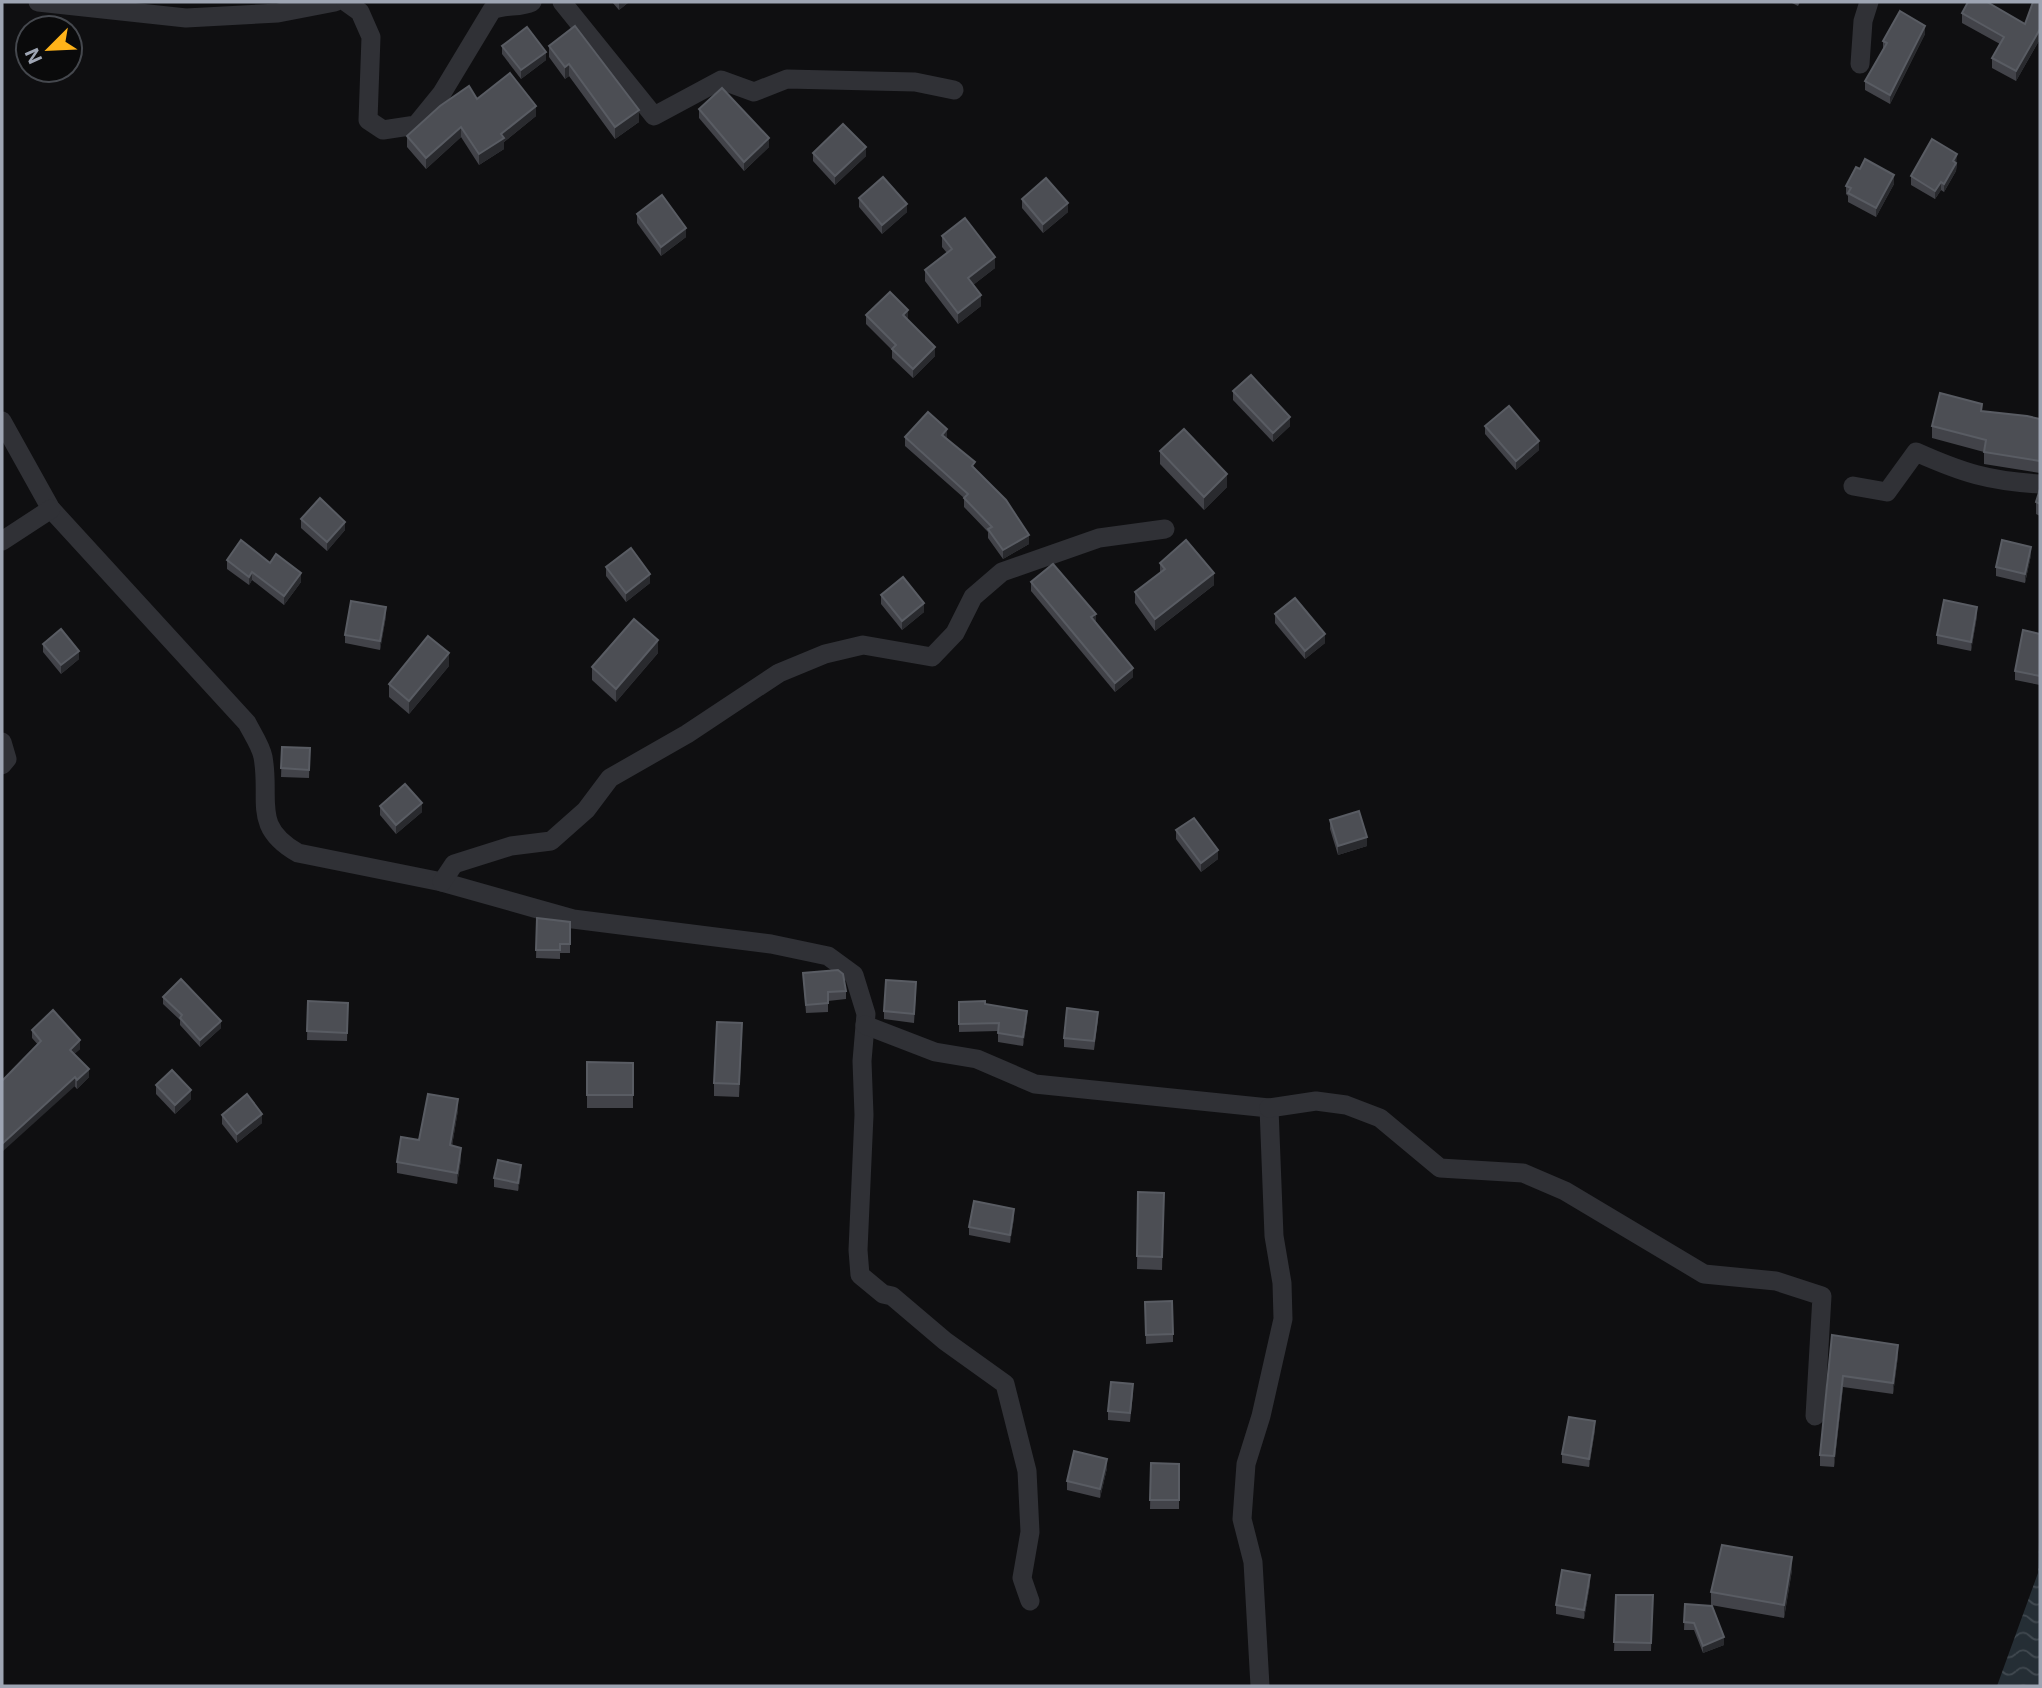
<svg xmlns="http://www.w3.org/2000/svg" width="2042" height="1688" font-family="Inter,sans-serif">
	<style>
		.water { fill: url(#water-waves) }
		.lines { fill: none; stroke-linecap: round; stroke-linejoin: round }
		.minor { stroke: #303136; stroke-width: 19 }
		.wall { fill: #424349 }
		.shaded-wall { fill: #292a2e }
		.building { fill: #4c4e54; stroke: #595c63; stroke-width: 2 }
	</style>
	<defs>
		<pattern id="water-waves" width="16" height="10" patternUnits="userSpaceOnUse" patternTransform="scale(1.75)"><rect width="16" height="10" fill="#252e35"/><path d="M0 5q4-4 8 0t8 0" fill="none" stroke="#414950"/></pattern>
	</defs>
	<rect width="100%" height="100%" fill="#0f0f11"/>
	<polygon class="water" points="2040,1512 2040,1686 1997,1686 2038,1573"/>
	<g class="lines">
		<g class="minor">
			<polyline points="38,2 186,18 278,13 335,2"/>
			<path d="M 346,2 L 360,12 L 371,37 L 368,120 L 383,130 L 416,125 L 442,93 L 492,10 C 506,4 519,8 532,2"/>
			<polyline points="562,2 654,116 721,80 754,92 787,79 915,82 954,90"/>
			<polyline points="1860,64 1863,21 1869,2"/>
			<path d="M 2,421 L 51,509 L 247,723 C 252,733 261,746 263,757 C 271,801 251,826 298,853 L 442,882 L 573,919 L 771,944 L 828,956 L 854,975 L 866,1014 L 862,1061 L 864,1115 L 858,1250 L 860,1275 L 883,1294 L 892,1296 L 945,1341 L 1005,1384 L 1027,1471 L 1030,1532 L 1022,1578 L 1030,1601"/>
			<path d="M 1853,486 L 1887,492 L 1916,452 C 1963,473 1989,481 2040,484"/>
			<polyline points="2,541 51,509"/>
			<polyline points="2,742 7,759 2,765"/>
			<polyline points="442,882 454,864 511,846 551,841 586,810 610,778 687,734 779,673 825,654 863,645 932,657 955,633 973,597 1002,572 1099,538 1165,529"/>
			<polyline points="865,1025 935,1052 977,1059 1035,1084 1269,1108 1274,1236 1282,1283 1283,1319 1261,1416 1246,1464 1242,1519 1253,1562 1260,1686"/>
			<polyline points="1269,1108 1316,1101 1346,1105 1380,1118 1440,1168 1523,1173 1565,1191 1704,1274 1776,1281 1822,1296 1815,1416"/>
		</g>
	</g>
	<g class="wall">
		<polygon points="612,2 629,2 619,10"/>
		<polygon points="1790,2 1800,2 1798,6"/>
		<polygon points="1968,2 1991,2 1991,4 2025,24 2040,2 2040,39 2016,81 1992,68 1992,58 2000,44 1962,23 1962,13"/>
		<polygon points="1925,34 1890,104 1865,90 1865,81 1883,49 1883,41"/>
		<polygon points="502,46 546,60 521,79 502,54"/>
		<polygon points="549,46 639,122 615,139 569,76 565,79 549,57"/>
		<polygon points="477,99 536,116 504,142 504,149 479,165 461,137 426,169 407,147 407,136"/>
		<polygon points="699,109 769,147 744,171 699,118"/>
		<polygon points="813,153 866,156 835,185 813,161"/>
		<polygon points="1957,163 1956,171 1944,192 1941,190 1935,199 1911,185 1911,176"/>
		<polygon points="1894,184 1876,217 1848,202 1848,196 1846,194 1846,186"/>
		<polygon points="859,198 907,212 882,234 859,207"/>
		<polygon points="1022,199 1068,212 1043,233 1022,208"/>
		<polygon points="637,214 686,237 661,256 637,223"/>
		<polygon points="942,236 995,268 973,285 981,306 958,324 925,281 925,270 947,253 942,247"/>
		<polygon points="866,315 908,319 907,320 935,356 913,378 892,358 892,350 866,324"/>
		<polygon points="1233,391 1290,426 1273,442 1233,400"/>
		<polygon points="1982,411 2040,419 2040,473 1984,464 1984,452 1932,438 1932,426"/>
		<polygon points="1485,426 1539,450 1516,470 1485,434"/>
		<polygon points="905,437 947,438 975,468 1029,544 1003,559 988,538 988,532 964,507 964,498 905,446"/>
		<polygon points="1160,451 1227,487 1204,510 1160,464"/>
		<polygon points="2040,489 2040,516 2036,514 2036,502"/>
		<polygon points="301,519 345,530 327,551 301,528"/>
		<polygon points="2031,555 2025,583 1996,576 1996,567"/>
		<polygon points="227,560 270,563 301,582 284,605 252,580 249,585 227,569"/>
		<polygon points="1160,563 1214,585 1155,631 1135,603 1135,592 1160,573"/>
		<polygon points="606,567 650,583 626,602 606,576"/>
		<polygon points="1031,582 1096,622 1133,677 1115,692 1031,591"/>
		<polygon points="881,595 924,612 902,630 881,604"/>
		<polygon points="1275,614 1325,643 1305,659 1275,623"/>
		<polygon points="386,616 380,650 345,643 345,635"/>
		<polygon points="1977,616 1971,651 1937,644 1937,635"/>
		<polygon points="2040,634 2040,685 2015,680 2015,671"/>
		<polygon points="43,644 79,659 61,674 43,652"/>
		<polygon points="658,653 616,702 592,680 592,667"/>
		<polygon points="449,666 409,714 389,697 389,684"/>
		<polygon points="282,747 310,748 309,778 281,777"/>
		<polygon points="380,806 422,812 396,834 380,815"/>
		<polygon points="1330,820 1367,846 1338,855 1330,829"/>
		<polygon points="1176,830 1218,859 1201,872 1176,839"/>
		<polygon points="537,918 570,922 570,953 560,953 560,959 536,958"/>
		<polygon points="803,973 846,991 846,999 828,1001 828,1012 806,1013"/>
		<polygon points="916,991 914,1023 884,1019 884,1011"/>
		<polygon points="163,997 221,1028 200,1047 180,1025 180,1020 163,1004"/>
		<polygon points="308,1001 348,1003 347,1041 307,1040"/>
		<polygon points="959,1002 985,1004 1027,1019 1023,1046 998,1042 998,1031 959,1032"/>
		<polygon points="1098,1020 1094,1050 1064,1047 1064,1038"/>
		<polygon points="32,1030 80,1049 74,1054 89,1077 77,1089 32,1038"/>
		<polygon points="742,1036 739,1097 714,1096 714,1083"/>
		<polygon points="587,1062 633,1063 633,1108 587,1108"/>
		<polygon points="156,1085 191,1099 175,1114 156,1094"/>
		<polygon points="458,1110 452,1146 461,1159 457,1184 397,1173 397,1162 419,1140"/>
		<polygon points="222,1115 262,1123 237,1143 222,1124"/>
		<polygon points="521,1174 518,1191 494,1187 494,1178"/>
		<polygon points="1138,1192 1164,1193 1162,1270 1137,1269"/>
		<polygon points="1014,1218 1010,1243 969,1235 969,1227"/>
		<polygon points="1145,1311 1173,1334 1173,1342 1146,1344"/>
		<polygon points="1832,1335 1898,1356 1893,1394 1843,1387 1834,1467 1820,1466 1820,1455"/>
		<polygon points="1133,1393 1130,1422 1108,1420 1108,1411"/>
		<polygon points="1595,1430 1589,1467 1562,1463 1562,1454"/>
		<polygon points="1151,1463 1179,1464 1179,1509 1150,1509"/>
		<polygon points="1107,1468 1100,1498 1067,1490 1067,1481"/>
		<polygon points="1792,1570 1784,1618 1711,1605 1711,1592"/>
		<polygon points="1590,1584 1584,1619 1556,1614 1556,1605"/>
		<polygon points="1616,1595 1653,1595 1651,1651 1614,1651"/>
		<polygon points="1685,1604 1724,1645 1703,1653 1694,1630 1684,1630"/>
	</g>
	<g class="shaded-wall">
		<polygon points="619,2 629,2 619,10"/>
		<polygon points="1925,26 1925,34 1890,104 1890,95"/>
		<polygon points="2040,29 2040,39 2016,81 2016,71"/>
		<polygon points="546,52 546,60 521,79 521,70"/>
		<polygon points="569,64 569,76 565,79 565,67"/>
		<polygon points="536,106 536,116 504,142 504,149 479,165 479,154 501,134"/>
		<polygon points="639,110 639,122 615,139 615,127"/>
		<polygon points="461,127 461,137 426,169 426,158"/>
		<polygon points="769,138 769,147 744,171 744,162"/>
		<polygon points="866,147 866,156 835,185 835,176"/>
		<polygon points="1957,154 1956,171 1944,192 1944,184 1953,161"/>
		<polygon points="1894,175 1894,184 1876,217 1876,208"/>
		<polygon points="1941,182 1941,190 1935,199 1935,191"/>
		<polygon points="1068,203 1068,212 1043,233 1043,224"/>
		<polygon points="907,204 907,212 882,234 882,225"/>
		<polygon points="686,228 686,237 661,256 661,247"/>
		<polygon points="995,257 995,268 968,289 968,278"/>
		<polygon points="981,295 981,306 958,324 958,313"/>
		<polygon points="908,310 908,319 903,324 903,315"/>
		<polygon points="935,347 935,356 913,378 913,369"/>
		<polygon points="1290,417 1290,426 1273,442 1273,433"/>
		<polygon points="947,429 947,438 942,444 942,435"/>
		<polygon points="1539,441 1539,450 1516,470 1516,461"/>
		<polygon points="1227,474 1227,487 1204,510 1204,497"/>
		<polygon points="345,522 345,530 327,551 327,542"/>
		<polygon points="1029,535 1029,544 1003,559 1003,550"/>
		<polygon points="2031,547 2031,555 2025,583 2025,574"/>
		<polygon points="252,572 252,580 249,585 249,577"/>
		<polygon points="301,573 301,582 284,605 284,596"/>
		<polygon points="1214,573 1214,585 1155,631 1155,619"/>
		<polygon points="650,574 650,583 626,602 626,593"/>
		<polygon points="924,603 924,612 902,630 902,621"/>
		<polygon points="386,607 386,616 380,650 380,641"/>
		<polygon points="1977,607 1977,616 1971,651 1971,642"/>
		<polygon points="1096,614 1096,622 1091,617"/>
		<polygon points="1325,634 1325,643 1305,659 1305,651"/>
		<polygon points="658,640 658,653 616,702 616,689"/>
		<polygon points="79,651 79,659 61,674 61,665"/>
		<polygon points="449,653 449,666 409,714 409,701"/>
		<polygon points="1133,668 1133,677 1115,692 1115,683"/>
		<polygon points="422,803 422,812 396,834 396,825"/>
		<polygon points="1367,837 1367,846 1338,855 1338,846"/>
		<polygon points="1218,850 1218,859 1201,872 1201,863"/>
		<polygon points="1027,1011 1027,1019 1023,1046 1023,1037"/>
		<polygon points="221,1021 221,1028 200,1047 200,1040"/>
		<polygon points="80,1040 80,1049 70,1058 70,1050"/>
		<polygon points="89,1069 89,1077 77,1089 77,1080"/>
		<polygon points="75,1077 75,1086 2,1152 2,1144"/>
		<polygon points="191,1090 191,1099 175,1114 175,1105"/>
		<polygon points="458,1099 458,1110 450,1157 450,1145"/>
		<polygon points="262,1114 262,1123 237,1143 237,1134"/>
		<polygon points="461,1148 461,1159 457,1184 457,1173"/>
		<polygon points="521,1165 521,1174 518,1191 518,1183"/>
		<polygon points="1014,1209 1014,1218 1010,1243 1010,1235"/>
		<polygon points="1898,1345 1898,1356 1893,1394 1893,1383"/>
		<polygon points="1843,1376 1843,1387 1834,1467 1834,1456"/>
		<polygon points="1595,1421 1595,1430 1589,1467 1589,1459"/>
		<polygon points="1107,1459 1107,1468 1100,1498 1100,1489"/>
		<polygon points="1792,1557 1792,1570 1784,1618 1784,1605"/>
		<polygon points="1590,1575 1590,1584 1584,1619 1584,1610"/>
		<polygon points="1724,1637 1724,1645 1703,1653 1703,1646"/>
	</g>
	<g class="building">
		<polygon points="1968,2 1987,2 2025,24 2033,2 2040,2 2040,29 2016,71 1992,58 2004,37 1962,13"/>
		<polygon points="1900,11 1925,26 1890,95 1865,81 1887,43 1883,41"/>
		<polygon points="575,26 639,110 615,127 569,64 565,67 549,46"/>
		<polygon points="527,27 546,52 521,70 502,46"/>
		<polygon points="510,73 536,106 501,134 504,138 479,154 461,127 426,158 407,136 440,106 469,86 477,99"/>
		<polygon points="722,88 769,138 744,162 699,109"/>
		<polygon points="843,124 866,147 835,176 813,153"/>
		<polygon points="1932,139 1957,154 1953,161 1956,163 1944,184 1941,182 1935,191 1911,176"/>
		<polygon points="1865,159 1894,175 1876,208 1848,193 1851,188 1846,186 1856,167 1860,169"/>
		<polygon points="883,177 907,204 882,225 859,198"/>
		<polygon points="1046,178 1068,203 1043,224 1022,199"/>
		<polygon points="662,195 686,228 661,247 637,214"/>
		<polygon points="965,218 995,257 968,278 981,295 958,313 925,270 952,249 942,236"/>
		<polygon points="890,292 908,310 903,315 935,347 913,369 892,349 896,345 866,315"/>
		<polygon points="1251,375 1290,417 1273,433 1233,391"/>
		<polygon points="1940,393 1982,404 1981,411 2027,416 2040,419 2040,461 1984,452 1986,440 1932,426"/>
		<polygon points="1509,406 1539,441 1516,461 1485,426"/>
		<polygon points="928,412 947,429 942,435 975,462 972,466 1006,500 1029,535 1003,550 988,529 992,527 964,498 968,494 905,437"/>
		<polygon points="1184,429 1227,474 1204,497 1160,451"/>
		<polygon points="2040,489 2040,504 2036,502"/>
		<polygon points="320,498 345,522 327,542 301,519"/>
		<polygon points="241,540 270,563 276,554 301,573 284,596 252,572 249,577 227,560"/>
		<polygon points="1186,540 1214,573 1155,619 1135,592 1165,569 1160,563"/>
		<polygon points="2002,540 2031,547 2025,574 1996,567"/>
		<polygon points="631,548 650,574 626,593 606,567"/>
		<polygon points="1053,564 1096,614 1091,617 1133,668 1115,683 1031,582"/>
		<polygon points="903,577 924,603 902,621 881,595"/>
		<polygon points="1295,598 1325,634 1305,651 1275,614"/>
		<polygon points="1944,600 1977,607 1971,642 1937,635"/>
		<polygon points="351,601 386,607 380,641 345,635"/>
		<polygon points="634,619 658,640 616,689 592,667"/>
		<polygon points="61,629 79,651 61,665 43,644"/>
		<polygon points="2023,630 2040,634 2040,676 2015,671"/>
		<polygon points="428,636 449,653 409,701 389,684"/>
		<polygon points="282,747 310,748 309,770 281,768"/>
		<polygon points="405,784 422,803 396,825 380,806"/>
		<polygon points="1359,811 1367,837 1338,846 1330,820"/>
		<polygon points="1194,818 1218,850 1201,863 1176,830"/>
		<polygon points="537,918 570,922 570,944 560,944 560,950 536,950"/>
		<polygon points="838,970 843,974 846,991 828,992 828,1003 806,1005 803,973"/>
		<polygon points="181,979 221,1021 200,1040 180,1018 182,1015 163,997"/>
		<polygon points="886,980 916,982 914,1014 884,1011"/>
		<polygon points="308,1001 348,1003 347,1033 307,1031"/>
		<polygon points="985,1001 985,1004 1027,1011 1023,1037 998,1033 999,1023 959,1024 959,1002"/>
		<polygon points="1067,1008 1098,1012 1094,1041 1064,1038"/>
		<polygon points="53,1010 80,1040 70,1050 89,1069 77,1080 75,1077 2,1144 2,1081 41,1041 32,1030"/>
		<polygon points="717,1022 742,1023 739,1084 714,1083"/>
		<polygon points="587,1062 633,1063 633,1095 587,1095"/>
		<polygon points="172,1070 191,1090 175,1105 156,1085"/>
		<polygon points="247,1094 262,1114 237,1134 222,1115"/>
		<polygon points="428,1094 458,1099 450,1145 461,1148 457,1173 397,1162 401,1137 419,1140"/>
		<polygon points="498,1160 521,1165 518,1183 494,1178"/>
		<polygon points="1138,1192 1164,1193 1162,1257 1137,1256"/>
		<polygon points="974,1201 1014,1209 1010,1235 969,1227"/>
		<polygon points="1172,1301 1173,1334 1146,1335 1145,1302"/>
		<polygon points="1832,1335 1898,1345 1893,1383 1843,1376 1834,1456 1820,1455"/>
		<polygon points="1111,1382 1133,1384 1130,1413 1108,1411"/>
		<polygon points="1569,1417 1595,1421 1589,1459 1562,1454"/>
		<polygon points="1074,1451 1107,1459 1100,1489 1067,1481"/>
		<polygon points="1151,1463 1179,1464 1179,1500 1150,1500"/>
		<polygon points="1722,1545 1792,1557 1784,1605 1711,1592"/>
		<polygon points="1562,1570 1590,1575 1584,1610 1556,1605"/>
		<polygon points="1616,1595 1653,1595 1651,1643 1614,1642"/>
		<polygon points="1685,1604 1712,1606 1724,1637 1703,1646 1694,1623 1684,1622"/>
	</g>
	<rect width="2042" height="1688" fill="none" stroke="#9ea5b3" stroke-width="7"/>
	<g transform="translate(49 49) rotate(246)"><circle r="33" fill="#0a0a0b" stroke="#45484e" stroke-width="2"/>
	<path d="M0-5L12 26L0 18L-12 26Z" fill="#ffb319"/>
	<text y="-10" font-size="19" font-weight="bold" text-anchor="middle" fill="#9ea5b3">N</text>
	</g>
</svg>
